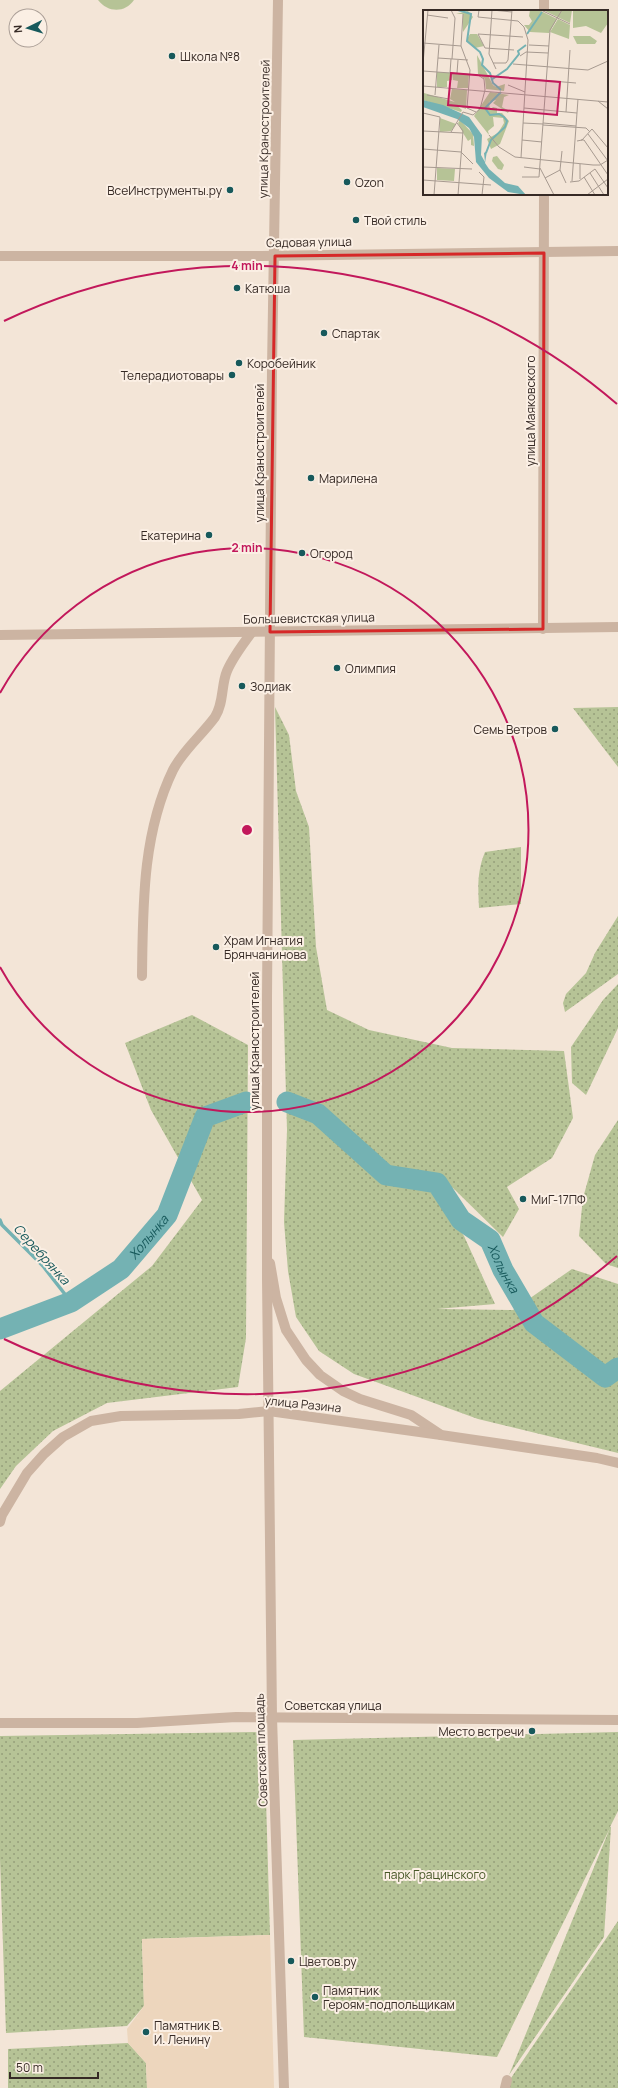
<svg xmlns="http://www.w3.org/2000/svg" width="618" height="2088" font-family="Manrope,sans-serif">
	<style>
		.green { fill: url(#green-dots) }
		.pitch { fill: #b6c396 }
		.plaza { fill: #edd6bd }
		.lines { fill: none; stroke-linecap: round; stroke-linejoin: round }
		.stream { stroke: #74b2b3; stroke-width: 3.5 }
		.river { stroke: #74b2b3; stroke-width: 21 }
		.minor { stroke: #ccb4a2; stroke-width: 10 }
		.tertiary { stroke: #ccb4a2; stroke-width: 10 }
		.marked { fill: none; stroke: #d62828; stroke-width: 3; stroke-linejoin: round }
		.ring { fill: none; stroke: #c2185b; stroke-width: 2 }
		.poi-dot { fill: #17595b; stroke: #fbefe4; stroke-width: 1.5 }
		.labels { text-anchor: middle; dominant-baseline: central; stroke-width: 4; stroke-linejoin: round; paint-order: stroke }
		.poi-label { font-size: 12px; fill: #362a25; stroke: #fbefe4; text-anchor: start }
		.street-label { font-size: 12px; fill: #362a25; stroke: #fbefe4 }
		.park-label { font-size: 12px; fill: #475727; stroke: #fbefe4 }
		.water-label { font-size: 13px; font-style: italic; fill: #17595b; stroke: #fbefe4 }
		.inset-river { fill: none; stroke: #74b2b3; stroke-width: 2 }
		.inset-road { fill: none; stroke: #a79a90; stroke-width: 1 }
		.view { fill: #c2185b; fill-opacity: 0.15; stroke: #c2185b; stroke-width: 2 }
		.inset-edge { fill: none; stroke: #362a25; stroke-width: 2 }
		.centre { fill: #c2185b; stroke: #fbefe4; stroke-width: 2 }
		.ring-label { font-size: 12px; text-anchor: middle; font-weight: bold; fill: #c2185b; stroke: #fbefe4; stroke-width: 4; stroke-linejoin: round; paint-order: stroke }
	</style>
	<defs>
		<pattern id="green-dots" width="8" height="8" patternUnits="userSpaceOnUse"><rect width="8" height="8" fill="#b6c396"/><path d="M2 2h.1M6 6h.1" fill="none" stroke="#959f7a" stroke-width="1.8" stroke-linecap="round"/></pattern>
	</defs>
	<rect width="100%" height="100%" fill="#f3e5d7"/>
	<g class="green">
		<polygon points="275,707 289,735 296,791 309,827 316,947 327,1010 369,1030 452,1048 564,1051 573,1118 552,1158 507,1187 519,1209 503,1237 453,1188 407,1169 376,1177 432,1187 464,1236 495,1304 437,1309 513,1310 572,1269 618,1284 618,1453 478,1419 354,1374 319,1351 296,1317 288,1271 284,1222 287,1130"/>
		<polygon points="618,707 618,767 573,708"/>
		<path d="M 521,847 L 521,904 L 479,908 C 478,888 477,871 485,852 Z"/>
		<polygon points="618,916 618,974 565,1012 563,1003 566,994 586,973 595,953"/>
		<polygon points="618,984 618,1028 586,1095 572,1083 571,1047 603,1000"/>
		<polygon points="192,1015 248,1045 246,1338 238,1387 107,1403 53,1431 16,1466 0,1489 0,1391 152,1266 202,1200 151,1110 125,1043"/>
		<polygon points="618,1120 618,1268 606,1264 579,1236 583,1198 595,1155"/>
		<polygon points="264,1732 270,1935 142,1939 144,2006 127,2026 6,2033 0,1859 0,1736"/>
		<polygon points="618,1732 618,1811 610,1827 611,1827 604,1937 509,2075 610,1828 497,2057 304,2037 293,1740"/>
		<polygon points="618,1921 618,2088 509,2088 511,2078"/>
		<polygon points="128,2043 146,2063 147,2088 8,2088 8,2049"/>
	</g>
	<path class="pitch" d="M 98,0 L 134,0 C 125,13 108,13 98,0 Z"/>
	<polygon class="plaza" points="270,1935 274,2088 147,2088 146,2063 128,2043 127,2029 144,2006 142,1939"/>
	<g class="lines">
		<polyline class="stream" points="0,1220 2,1225 43,1266 71,1302"/>
		<g class="river">
			<path id="s1" d="M 287,1102 L 318,1114 L 386,1175 L 437,1183 L 461,1220 L 490,1240 L 503,1270 L 534,1323 L 605,1377 L 618,1368"/>
			<path id="s2" d="M 0,1329 L 71,1302 L 121,1269 L 167,1215 L 205,1117 L 246,1102"/>
		</g>
		<g class="minor">
			<polyline points="544,0 544,11"/>
			<polyline points="543,629 544,194"/>
			<path d="M 142,976 C 143,906 142,834 173,770 C 183,750 202,735 215,717 C 224,703 221,685 227,671 C 233,657 243,644 252,632"/>
			<polyline points="270,1263 276,1298 286,1330 306,1360 320,1375 343,1391 360,1399 411,1415 441,1435 597,1458 618,1463"/>
			<polyline points="0,1723 137,1723 236,1717 618,1720"/>
			<polyline points="505,2088 507,2080"/>
		</g>
		<g class="tertiary">
			<polyline points="278,0 272,368 267,997 267,1279 272,1717 284,2088"/>
			<polyline points="0,256 261,256 618,251"/>
			<polyline points="0,635 618,627"/>
			<polyline points="0,1522 2,1515 27,1473 44,1454 63,1437 91,1421 121,1416 239,1414 269,1411 441,1435"/>
		</g>
	</g>
	<path class="marked" d="M 544,253 L 543,629 L 270,632 L 275,256 Z"/>
	<g class="ring">
		<path d="M0 693A282 282 0 1 1 0 967"/>
		<path d="M617 1256A564 564 0 0 1 4 1339M4 321A564 564 0 0 1 617 404"/>
	</g>
	<g class="poi-dot">
		<circle cx="172" cy="56" r="4"/>
		<circle cx="347" cy="182" r="4"/>
		<circle cx="230" cy="190" r="4"/>
		<circle cx="356" cy="220" r="4"/>
		<circle cx="237" cy="288" r="4"/>
		<circle cx="324" cy="333" r="4"/>
		<circle cx="239" cy="363" r="4"/>
		<circle cx="232" cy="375" r="4"/>
		<circle cx="311" cy="478" r="4"/>
		<circle cx="209" cy="535" r="4"/>
		<circle cx="302" cy="553" r="4"/>
		<circle cx="337" cy="668" r="4"/>
		<circle cx="242" cy="686" r="4"/>
		<circle cx="555" cy="729" r="4"/>
		<circle cx="216" cy="947" r="4"/>
		<circle cx="523" cy="1199" r="4"/>
		<circle cx="532" cy="1731" r="4"/>
		<circle cx="291" cy="1961" r="4"/>
		<circle cx="315" cy="1997" r="4"/>
		<circle cx="146" cy="2032" r="4"/>
	</g>
	<g class="labels">
		<g class="poi-label">
			<text x="180" y="56">Школа №8</text>
			<text x="355" y="182">Ozon</text>
			<text x="222" y="190" text-anchor="end">ВсеИнструменты.ру</text>
			<text x="364" y="220">Твой стиль</text>
			<text x="245" y="288">Катюша</text>
			<text x="332" y="333">Спартак</text>
			<text x="247" y="363">Коробейник</text>
			<text x="224" y="375" text-anchor="end">Телерадиотовары</text>
			<text x="319" y="478">Марилена</text>
			<text x="201" y="535" text-anchor="end">Екатерина</text>
			<text x="310" y="553">Огород</text>
			<text x="345" y="668">Олимпия</text>
			<text x="250" y="686">Зодиак</text>
			<text x="547" y="729" text-anchor="end">Семь Ветров</text>
			<text x="224" y="940">Храм Игнатия<tspan x="224" dy="14">Брянчанинова</tspan></text>
			<text x="531" y="1199">МиГ-17ПФ</text>
			<text x="524" y="1731" text-anchor="end">Место встречи</text>
			<text x="299" y="1961">Цветов.ру</text>
			<text x="323" y="1990">Памятник<tspan x="323" dy="14">Героям-подпольщикам</tspan></text>
			<text x="154" y="2025">Памятник В.<tspan x="154" dy="14">И. Ленину</tspan></text>
		</g>
		<g class="street-label">
			<text transform="translate(264 129) rotate(-89)">улица Краностроителей</text>
			<text transform="translate(309 242) rotate(-1)">Садовая улица</text>
			<text transform="translate(530 411) rotate(-90)">улица Маяковского</text>
			<text transform="translate(259 453) rotate(-90)">улица Краностроителей</text>
			<text transform="translate(309 618) rotate(-1)">Большевистская улица</text>
			<text transform="translate(254 1041) rotate(-90)">улица Краностроителей</text>
			<text transform="translate(303 1404) rotate(6)">улица Разина</text>
			<text x="333" y="1705">Советская улица</text>
			<text transform="translate(261 1750) rotate(-92)">Советская площадь</text>
		</g>
		<g class="park-label">
			<text x="435" y="1874">парк Грацинского</text>
		</g>
		<g class="water-label">
			<text stroke="none"><textPath href="#s2" startOffset="178">Холынка</textPath></text>
			<text transform="translate(42 1254) rotate(48)">Серебрянка</text>
			<text stroke="none"><textPath href="#s1" startOffset="287">Холынка</textPath></text>
		</g>
	</g>
	<g transform="translate(423 10)">
		<rect width="185" height="185" fill="#f3e5d7"/>
		<path d="M 107,0 L 116,0 L 134,9 L 126,23 L 107,22 L 101,15 L 106,15 L 109,11 L 106,6 ZM 122,0 L 149,0 L 147,13 L 122,1 ZM 45,1 L 50,7 L 40,22 L 40,4 L 33,4 ZM 135,9 L 147,15 L 146,29 L 127,22 ZM 47,24 L 54,24 L 61,36 L 52,38 L 46,33 L 44,29 ZM 54,45 L 70,75 L 73,77 L 82,74 L 81,81 L 63,79 L 62,69 L 55,64 ZM 14,62 L 30,63 L 29,70 L 24,71 L 24,77 L 14,77 ZM 30,63 L 46,64 L 45,78 L 34,78 L 35,71 L 30,70 ZM 29,79 L 44,80 L 43,99 L 33,95 L 39,100 L 38,102 L 0,90 L 1,83 L 32,92 L 27,89 ZM 67,82 L 86,85 L 81,87 L 79,97 L 86,101 L 85,103 L 70,93 L 73,90 L 66,92 L 67,100 L 70,97 L 74,98 L 74,103 L 79,103 L 86,111 L 77,134 L 68,139 L 64,129 L 75,123 L 81,113 L 80,108 L 70,107 L 71,116 L 65,121 L 66,125 L 51,106 ZM 17,108 L 33,114 L 28,121 L 17,122 ZM 37,110 L 50,124 L 51,136 L 48,135 L 48,129 L 45,131 L 40,123 L 35,113 ZM 14,158 L 32,159 L 31,171 L 14,170 Z" fill="#b6c396"/>
		<path d="M 150,0 L 185,0 L 185,13 L 178,23 L 163,16 L 150,18 ZM 150,26 L 167,26 L 174,31 L 172,34 L 154,34 Z" fill="#b6c396"/>
		<path d="M 74,146 L 81,155 L 79,160 L 75,159 L 69,151 L 70,147 Z" fill="#b6c396"/>
		<path d="M 0,90 L 20,95 L 46,107 L 59,125 L 58,145 L 62,152 L 61,143 L 64,141 L 62,153 L 66,159 L 82,173 L 95,176 L 103,185 L 85,182 L 66,168 L 53,152 L 51,127 L 46,118 L 34,109 L 0,97 Z" fill="#74b2b3"/>
		<path class="inset-river" d="M 35,0 L 48,4 L 44,31 L 57,42 L 60,49 L 59,55 L 67,63 L 70,73 L 78,80M 104,24 L 119,2M 68,70 L 84,59 L 96,44 L 95,41 L 103,35M 63,143 L 68,130 L 82,117 L 84,111 L 81,107 L 76,104 L 67,105 L 62,98 L 78,82"/>
		<path class="inset-road" d="M 28,0 L 32,8 L 29,49M 56,0 L 55,7 L 95,11 L 101,17 L 105,30 L 98,148M 69,0 L 66,44 L 73,59M 69,0 L 89,2M 118,0 L 147,14M 40,4 L 38,36 L 47,60 L 44,98 L 53,102M 4,5 L 25,8M 0,33 L 38,36M 106,35 L 126,36M 91,40 L 62,38 L 55,24 L 100,27M 97,46 L 103,42 L 125,43M 15,48 L 45,50M 0,53 L 5,0M 70,53 L 83,53 L 85,50 L 89,0M 90,54 L 165,60 L 185,51M 0,61 L 55,65 L 61,69 L 62,80 L 57,99 L 50,105 L 40,102 L 28,122M 27,63 L 28,49M 34,63 L 35,50M 80,67 L 153,73M 85,75 L 102,82M 0,76 L 185,92M 4,85 L 26,89M 12,85 L 16,35M 175,91 L 185,99M 101,98 L 154,103M 143,102 L 147,40M 0,103 L 17,107 L 11,185M 34,113 L 40,121 L 35,185M 100,113 L 120,114M 120,113 L 153,116M 120,115 L 163,118 L 167,122M 0,121 L 40,123M 165,124 L 185,151M 66,125 L 76,137 L 92,147 L 170,155 L 177,155 L 185,150M 99,130 L 119,132M 158,130 L 161,130 L 185,165M 154,131 L 159,130 L 169,119 L 185,138M 0,139 L 38,142 L 50,154M 0,157 L 49,159M 101,157 L 117,159M 117,158 L 131,185M 172,159 L 185,178M 137,160 L 139,141M 137,160 L 143,173M 56,162 L 61,167 L 59,185M 167,163 L 181,185M 99,167 L 116,167 L 127,20 L 139,0M 161,167 L 172,185M 122,168 L 137,160M 157,169 L 157,154M 0,170 L 68,175M 149,171 L 155,89M 147,172 L 156,171 L 172,159M 164,185 L 185,169"/>
		<path class="view" d="M 28,63 L 137,72 L 134,105 L 25,95 Z"/>
		<rect width="185" height="185" class="inset-edge"/>
	</g>
	<circle cx="247" cy="830" r="6" class="centre"/>
	<g class="ring-label">
		<text x="247" y="270">4 min</text>
		<text x="247" y="552">2 min</text>
	</g>
	<g transform="translate(28 28) rotate(265)"><circle r="19" fill="#fbefe4" stroke="#aca098"/>
	<path d="M0-3L7 15L0 10L-7 15Z" fill="#17595b"/>
	<text y="-6" font-size="11" font-weight="bold" text-anchor="middle" fill="#362a25">N</text>
	</g>
	<path d="M10 2072v6h88v-6" fill="none" stroke="#362a25" stroke-width="2"/>
	<text x="16" y="2072" font-size="12" fill="#362a25" stroke="#fbefe4" stroke-width="3" paint-order="stroke">50 m</text>
</svg>
